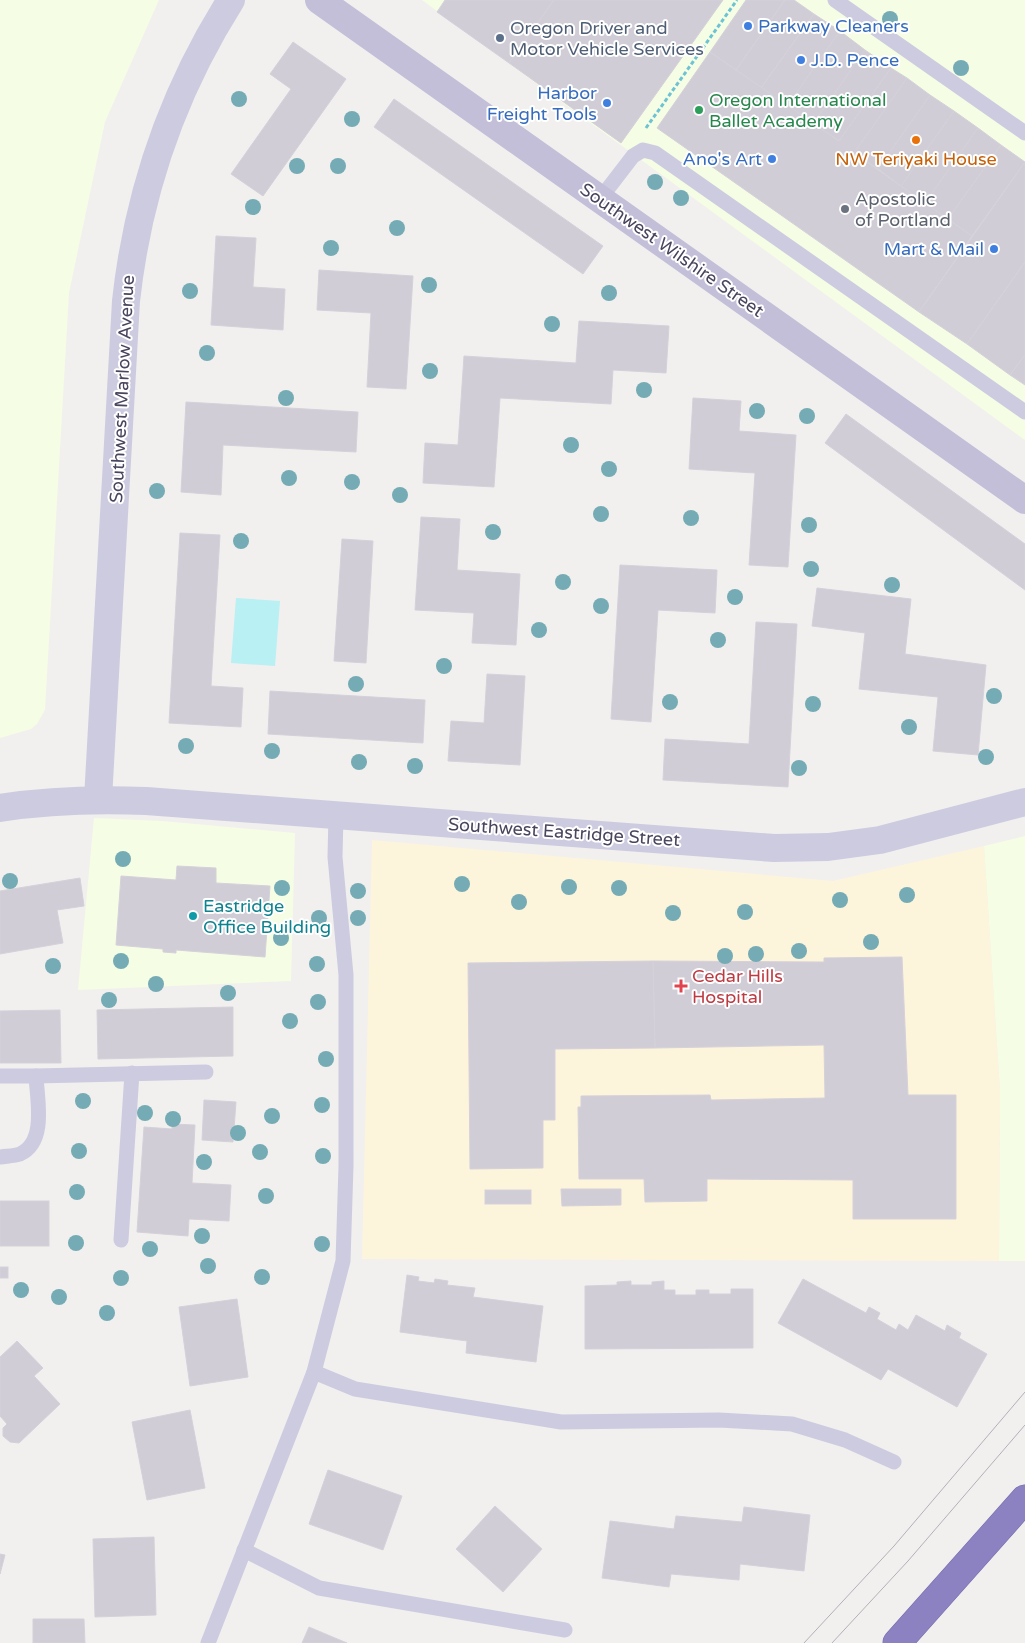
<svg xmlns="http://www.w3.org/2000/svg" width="1025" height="1643" font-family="'Varela Round',sans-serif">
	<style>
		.commercial { fill: #f5fde5 }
		.medical { fill: #fdf4dc }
		.green { fill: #b8f0f3 }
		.building { fill: #d1cdd6; stroke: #d5d1da }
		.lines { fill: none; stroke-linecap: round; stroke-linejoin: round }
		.highway-casing { stroke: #786dad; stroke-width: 29 }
		.path { stroke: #6dc3d3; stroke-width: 3; stroke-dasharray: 4 2.5; stroke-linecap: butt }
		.lane { stroke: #cdcbe0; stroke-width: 15 }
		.street { stroke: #cdcbe0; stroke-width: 28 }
		.secondary { stroke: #c3bfd9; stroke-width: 28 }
		.highway { stroke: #8c81c1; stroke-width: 28 }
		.tram { stroke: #b2b0b9; stroke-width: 1 }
		.tree { fill: #75abb4 }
		.shop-dot { fill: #3f7fe0; stroke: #fff; stroke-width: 2 }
		.service-dot { fill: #5c6f8a; stroke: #fff; stroke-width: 2 }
		.leisure-dot { fill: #2e9e5b; stroke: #fff; stroke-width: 2 }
		.food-dot { fill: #e8710a; stroke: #fff; stroke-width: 2 }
		.worship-dot { fill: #6b7280; stroke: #fff; stroke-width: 2 }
		.culture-dot { fill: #0f9aa8; stroke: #fff; stroke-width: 2 }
		.health-dot { fill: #e0444e; stroke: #fff; stroke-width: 2 }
		.labels { text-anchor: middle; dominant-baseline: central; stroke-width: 4; stroke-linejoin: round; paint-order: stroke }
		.shop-label { font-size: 18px; fill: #366cbe; stroke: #fff; text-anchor: end }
		.service-label { font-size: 18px; fill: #4e5e75; stroke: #fff; text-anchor: start }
		.leisure-label { font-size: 18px; fill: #27864d; stroke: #fff; text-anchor: start }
		.food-label { font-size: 18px; fill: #c56008; stroke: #fff }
		.worship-label { font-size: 18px; fill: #5b616d; stroke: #fff; text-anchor: start }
		.street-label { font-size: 18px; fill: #48455d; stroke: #fff }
		.culture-label { font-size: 18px; fill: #0d838f; stroke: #fff; text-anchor: start }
		.health-label { font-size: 18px; fill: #be3a42; stroke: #fff; text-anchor: start }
	</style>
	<rect width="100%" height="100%" fill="#f1f0ee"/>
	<g class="commercial">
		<polygon points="0,0 159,0 105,122 69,293 45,710 37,724 31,729 0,738"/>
		<polygon points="422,0 1025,0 1025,440"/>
		<polygon points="94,818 162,821 295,833 291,981 78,990"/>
		<polygon points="1025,836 1025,1261 999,1261 1000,1091 984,846"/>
	</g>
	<polygon class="medical" points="372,840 833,881 984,846 1000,1091 999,1261 362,1259"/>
	<polygon class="green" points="236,598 280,601 275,666 231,663"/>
	<g class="building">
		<polygon points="445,0 554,0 509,63 437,12"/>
		<polygon points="554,0 723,0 621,143 509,63"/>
		<polygon points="746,0 785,0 736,70 710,52"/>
		<polygon points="785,0 794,0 814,14 761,88 736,70"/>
		<polygon points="814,14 840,31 787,106 761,88"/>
		<polygon points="840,31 865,50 813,124 787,106"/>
		<polygon points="293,42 346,79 263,196 231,174 291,89 270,74"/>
		<polygon points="865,50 891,68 839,141 813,124"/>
		<polygon points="710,52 839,141 891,68 907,78 854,153 972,236 919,312 657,128"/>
		<polygon points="907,78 930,95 878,169 854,153"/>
		<polygon points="930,95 954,111 901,186 878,169"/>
		<polygon points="394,99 603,246 583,274 374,127"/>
		<polygon points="954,111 978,128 925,203 901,186"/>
		<polygon points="978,128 1001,145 948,219 925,203"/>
		<polygon points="1001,145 1025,162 972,236 948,219"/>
		<polygon points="1025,162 1025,262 967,344 919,312"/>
		<polygon points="216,236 256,238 253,287 285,289 283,330 211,325"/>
		<polygon points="1025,262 1025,355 1010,375 967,344"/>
		<polygon points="319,270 413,276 406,389 367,387 371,313 317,310"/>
		<polygon points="579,321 669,326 666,373 613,370 611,404 500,398 494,487 423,483 425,443 458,445 464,356 576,363"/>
		<polygon points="1025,355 1025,385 1010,375"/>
		<polygon points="693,398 741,401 739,431 796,435 788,567 749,565 755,473 689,469"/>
		<polygon points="186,402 358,412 356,452 223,445 221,495 181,492"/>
		<polygon points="846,414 1025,544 1025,590 825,443"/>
		<polygon points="421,517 460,519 457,570 520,574 516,645 472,643 474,613 415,610"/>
		<polygon points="180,533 220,535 211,686 243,688 241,727 169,723"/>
		<polygon points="342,539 373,541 366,663 334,661"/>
		<polygon points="620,565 717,570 715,613 658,610 651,722 611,719"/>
		<polygon points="817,588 911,599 905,654 986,665 978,755 933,751 938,697 859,689 865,633 812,626"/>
		<polygon points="756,622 797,624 788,787 663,780 665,739 749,744"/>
		<polygon points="487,674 525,676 520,765 448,761 451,721 484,723"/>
		<polygon points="270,691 425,700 423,743 268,734"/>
		<polygon points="177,866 216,868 216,883 270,886 265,957 176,950 176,953 163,952 163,949 116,945 121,876 176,880"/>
		<polygon points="80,878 84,906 57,910 63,943 0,954 0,891"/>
		<polygon points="902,957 908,1095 956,1095 956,1219 853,1219 853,1180 707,1179 707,1201 645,1202 644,1179 579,1179 578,1107 581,1107 581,1096 710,1095 711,1100 825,1098 824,1045 655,1048 653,961 824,962 824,958"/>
		<polygon points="653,961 655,1048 555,1049 555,1120 543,1120 543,1168 470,1169 468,963"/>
		<polygon points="233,1007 233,1056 98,1059 97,1010"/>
		<polygon points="60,1010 61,1063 0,1063 0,1011"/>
		<polygon points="204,1100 236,1102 233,1142 202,1140"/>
		<polygon points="172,1124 195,1125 192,1183 231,1185 229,1221 189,1219 188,1236 137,1232 144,1127 172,1129"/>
		<polygon points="561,1189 621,1189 621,1205 562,1206"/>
		<rect x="485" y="1190" width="46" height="14"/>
		<rect x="0" y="1201" width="49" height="45"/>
		<rect x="0" y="1267" width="8" height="11"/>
		<polygon points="407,1275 419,1277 418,1281 434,1283 435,1279 448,1281 447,1285 475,1288 473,1297 543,1306 536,1362 466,1353 467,1341 400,1332"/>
		<polygon points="803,1279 866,1313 869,1307 880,1313 877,1319 896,1330 899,1324 908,1330 916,1315 945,1331 947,1325 961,1333 959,1338 987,1354 957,1407 888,1369 881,1380 778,1323"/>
		<polygon points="631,1281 631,1285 652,1285 652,1282 664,1281 664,1290 675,1290 675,1295 696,1295 696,1290 709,1290 709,1294 731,1294 731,1289 753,1289 753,1348 585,1349 585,1286 617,1285 617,1282"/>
		<polygon points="237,1299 248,1377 190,1386 179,1307"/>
		<polygon points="17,1341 43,1368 34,1376 60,1404 19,1443 10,1442 3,1436 3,1428 7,1424 0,1416 0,1357"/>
		<polygon points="190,1410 205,1488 147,1500 132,1422"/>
		<polygon points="328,1470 402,1496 383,1550 309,1524"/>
		<polygon points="495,1506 542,1549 503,1592 456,1549"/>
		<polygon points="744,1507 810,1515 804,1571 740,1564 739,1580 671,1574 669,1587 602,1578 610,1521 674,1529 676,1516 742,1522"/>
		<polygon points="154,1537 156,1615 95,1617 93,1539"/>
		<polygon points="0,1554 5,1555 0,1574"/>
		<polygon points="33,1619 84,1619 85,1643 33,1643"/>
		<polygon points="309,1627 347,1643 302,1643"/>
	</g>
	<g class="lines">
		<g class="highway-casing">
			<polyline id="highway" points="897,1643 1025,1499"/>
		</g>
		<polyline class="path" points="646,128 737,0"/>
		<g class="lane">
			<polyline points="835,0 1025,133"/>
			<polyline points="600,199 633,156 643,150 655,153 1025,412"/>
			<path d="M 0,1076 L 36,1076 C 37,1099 47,1142 20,1154 C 14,1156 6,1156 0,1157"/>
			<polyline points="36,1076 206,1072"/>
			<polyline points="121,1240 132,1073"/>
			<polyline points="314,1372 355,1389 561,1422 719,1420 792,1424 845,1440 894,1462"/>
			<polyline points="244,1550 319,1588 565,1630"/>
			<polyline points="208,1643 314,1372 343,1261 346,1166 346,975 335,857 336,815"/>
		</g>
		<g class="street">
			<path d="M 98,799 L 126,301 C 138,192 172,93 231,0"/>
			<path d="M 0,808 C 50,800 95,799 146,801 L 774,848 L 828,847 L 880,840 L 1025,802"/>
		</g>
		<polyline class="secondary" points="319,0 1025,500"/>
		<use href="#highway" class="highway"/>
		<g class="tram">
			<polyline points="804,1643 894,1546 1025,1392"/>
			<polyline points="832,1643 908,1561 1025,1425"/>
		</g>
	</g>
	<g class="tree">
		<circle cx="890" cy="19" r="8"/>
		<circle cx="961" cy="68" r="8"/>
		<circle cx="239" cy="99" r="8"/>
		<circle cx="352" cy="119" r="8"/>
		<circle cx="297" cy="166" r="8"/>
		<circle cx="338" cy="166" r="8"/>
		<circle cx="655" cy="182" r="8"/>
		<circle cx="681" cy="198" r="8"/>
		<circle cx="253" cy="207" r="8"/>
		<circle cx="397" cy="228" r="8"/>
		<circle cx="331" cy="248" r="8"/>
		<circle cx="429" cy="285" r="8"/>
		<circle cx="190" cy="291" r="8"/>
		<circle cx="609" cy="293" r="8"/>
		<circle cx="552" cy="324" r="8"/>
		<circle cx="207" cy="353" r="8"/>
		<circle cx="430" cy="371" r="8"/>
		<circle cx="644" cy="390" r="8"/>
		<circle cx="286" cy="398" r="8"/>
		<circle cx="757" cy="411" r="8"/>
		<circle cx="807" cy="416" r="8"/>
		<circle cx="571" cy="445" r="8"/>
		<circle cx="609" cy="469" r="8"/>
		<circle cx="289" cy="478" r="8"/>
		<circle cx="352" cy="482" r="8"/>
		<circle cx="157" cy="491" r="8"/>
		<circle cx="400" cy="495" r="8"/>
		<circle cx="601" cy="514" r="8"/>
		<circle cx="691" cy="518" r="8"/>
		<circle cx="809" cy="525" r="8"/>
		<circle cx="493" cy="532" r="8"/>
		<circle cx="241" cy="541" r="8"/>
		<circle cx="811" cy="569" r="8"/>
		<circle cx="563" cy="582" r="8"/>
		<circle cx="892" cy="585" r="8"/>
		<circle cx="735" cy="597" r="8"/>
		<circle cx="601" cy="606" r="8"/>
		<circle cx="539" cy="630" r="8"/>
		<circle cx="718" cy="640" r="8"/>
		<circle cx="444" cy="666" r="8"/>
		<circle cx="356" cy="684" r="8"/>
		<circle cx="994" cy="696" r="8"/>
		<circle cx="670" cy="702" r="8"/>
		<circle cx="813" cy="704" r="8"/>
		<circle cx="909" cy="727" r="8"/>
		<circle cx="186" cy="746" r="8"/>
		<circle cx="272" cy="751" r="8"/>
		<circle cx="986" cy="757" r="8"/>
		<circle cx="359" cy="762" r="8"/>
		<circle cx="415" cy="766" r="8"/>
		<circle cx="799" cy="768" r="8"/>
		<circle cx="123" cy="859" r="8"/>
		<circle cx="10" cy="881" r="8"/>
		<circle cx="462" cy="884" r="8"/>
		<circle cx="569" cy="887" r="8"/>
		<circle cx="282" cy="888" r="8"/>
		<circle cx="619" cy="888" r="8"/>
		<circle cx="358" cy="891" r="8"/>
		<circle cx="907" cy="895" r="8"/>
		<circle cx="840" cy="900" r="8"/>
		<circle cx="519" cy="902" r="8"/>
		<circle cx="745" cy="912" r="8"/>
		<circle cx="673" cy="913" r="8"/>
		<circle cx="319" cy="918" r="8"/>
		<circle cx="358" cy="918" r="8"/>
		<circle cx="281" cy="938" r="8"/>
		<circle cx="871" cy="942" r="8"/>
		<circle cx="799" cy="951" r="8"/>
		<circle cx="756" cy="954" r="8"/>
		<circle cx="725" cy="956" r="8"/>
		<circle cx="121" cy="961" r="8"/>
		<circle cx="317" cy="964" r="8"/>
		<circle cx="53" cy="966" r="8"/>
		<circle cx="156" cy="984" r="8"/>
		<circle cx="228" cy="993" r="8"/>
		<circle cx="109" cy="1000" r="8"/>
		<circle cx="318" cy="1002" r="8"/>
		<circle cx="290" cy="1021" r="8"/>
		<circle cx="326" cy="1059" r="8"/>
		<circle cx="83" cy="1101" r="8"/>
		<circle cx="322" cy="1105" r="8"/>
		<circle cx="145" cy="1113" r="8"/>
		<circle cx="272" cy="1116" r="8"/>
		<circle cx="173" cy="1119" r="8"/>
		<circle cx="238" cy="1133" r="8"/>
		<circle cx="79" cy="1151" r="8"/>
		<circle cx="260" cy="1152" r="8"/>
		<circle cx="323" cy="1156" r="8"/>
		<circle cx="204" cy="1162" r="8"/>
		<circle cx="77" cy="1192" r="8"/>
		<circle cx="266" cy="1196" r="8"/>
		<circle cx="202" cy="1236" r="8"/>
		<circle cx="76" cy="1243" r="8"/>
		<circle cx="322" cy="1244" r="8"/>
		<circle cx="150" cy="1249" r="8"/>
		<circle cx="208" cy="1266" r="8"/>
		<circle cx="262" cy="1277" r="8"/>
		<circle cx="121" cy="1278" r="8"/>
		<circle cx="21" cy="1290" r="8"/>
		<circle cx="59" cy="1297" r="8"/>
		<circle cx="107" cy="1313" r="8"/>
	</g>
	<g class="shop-dot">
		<circle cx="748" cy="26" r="5"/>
		<circle cx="801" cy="60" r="5"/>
		<circle cx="607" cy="103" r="5"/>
		<circle cx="772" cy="159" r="5"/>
		<circle cx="994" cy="249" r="5"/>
	</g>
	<circle class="service-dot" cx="500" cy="38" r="5"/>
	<circle class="leisure-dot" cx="699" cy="110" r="5"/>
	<circle class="food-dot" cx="916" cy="140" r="5"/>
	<circle class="worship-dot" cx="845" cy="209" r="5"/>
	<circle class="culture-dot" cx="193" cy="916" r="5"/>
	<path class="health-dot" d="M678.5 978.5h5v5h5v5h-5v5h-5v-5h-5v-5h5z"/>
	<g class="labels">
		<g class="shop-label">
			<text x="758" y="26" text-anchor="start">Parkway Cleaners</text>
			<text x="811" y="60" text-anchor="start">J.D. Pence</text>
			<text x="597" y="93">Harbor<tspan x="597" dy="21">Freight Tools</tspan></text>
			<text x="762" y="159">Ano's Art</text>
			<text x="984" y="249">Mart &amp; Mail</text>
		</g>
		<g class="service-label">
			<text x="510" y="28">Oregon Driver and<tspan x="510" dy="21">Motor Vehicle Services</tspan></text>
		</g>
		<g class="leisure-label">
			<text x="709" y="100">Oregon International<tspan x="709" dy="21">Ballet Academy</tspan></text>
		</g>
		<g class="food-label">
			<text x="916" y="159">NW Teriyaki House</text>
		</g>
		<g class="worship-label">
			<text x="855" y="199">Apostolic<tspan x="855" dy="21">of Portland</tspan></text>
		</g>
		<g class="street-label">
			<text transform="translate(672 250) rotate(35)">Southwest Wilshire Street</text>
			<text transform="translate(122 389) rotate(-87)">Southwest Marlow Avenue</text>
			<text transform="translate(564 832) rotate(4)">Southwest Eastridge Street</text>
		</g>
		<g class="culture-label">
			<text x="203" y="906">Eastridge<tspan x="203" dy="21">Office Building</tspan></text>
		</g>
		<g class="health-label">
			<text x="692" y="976">Cedar Hills<tspan x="692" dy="21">Hospital</tspan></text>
		</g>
	</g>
</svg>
